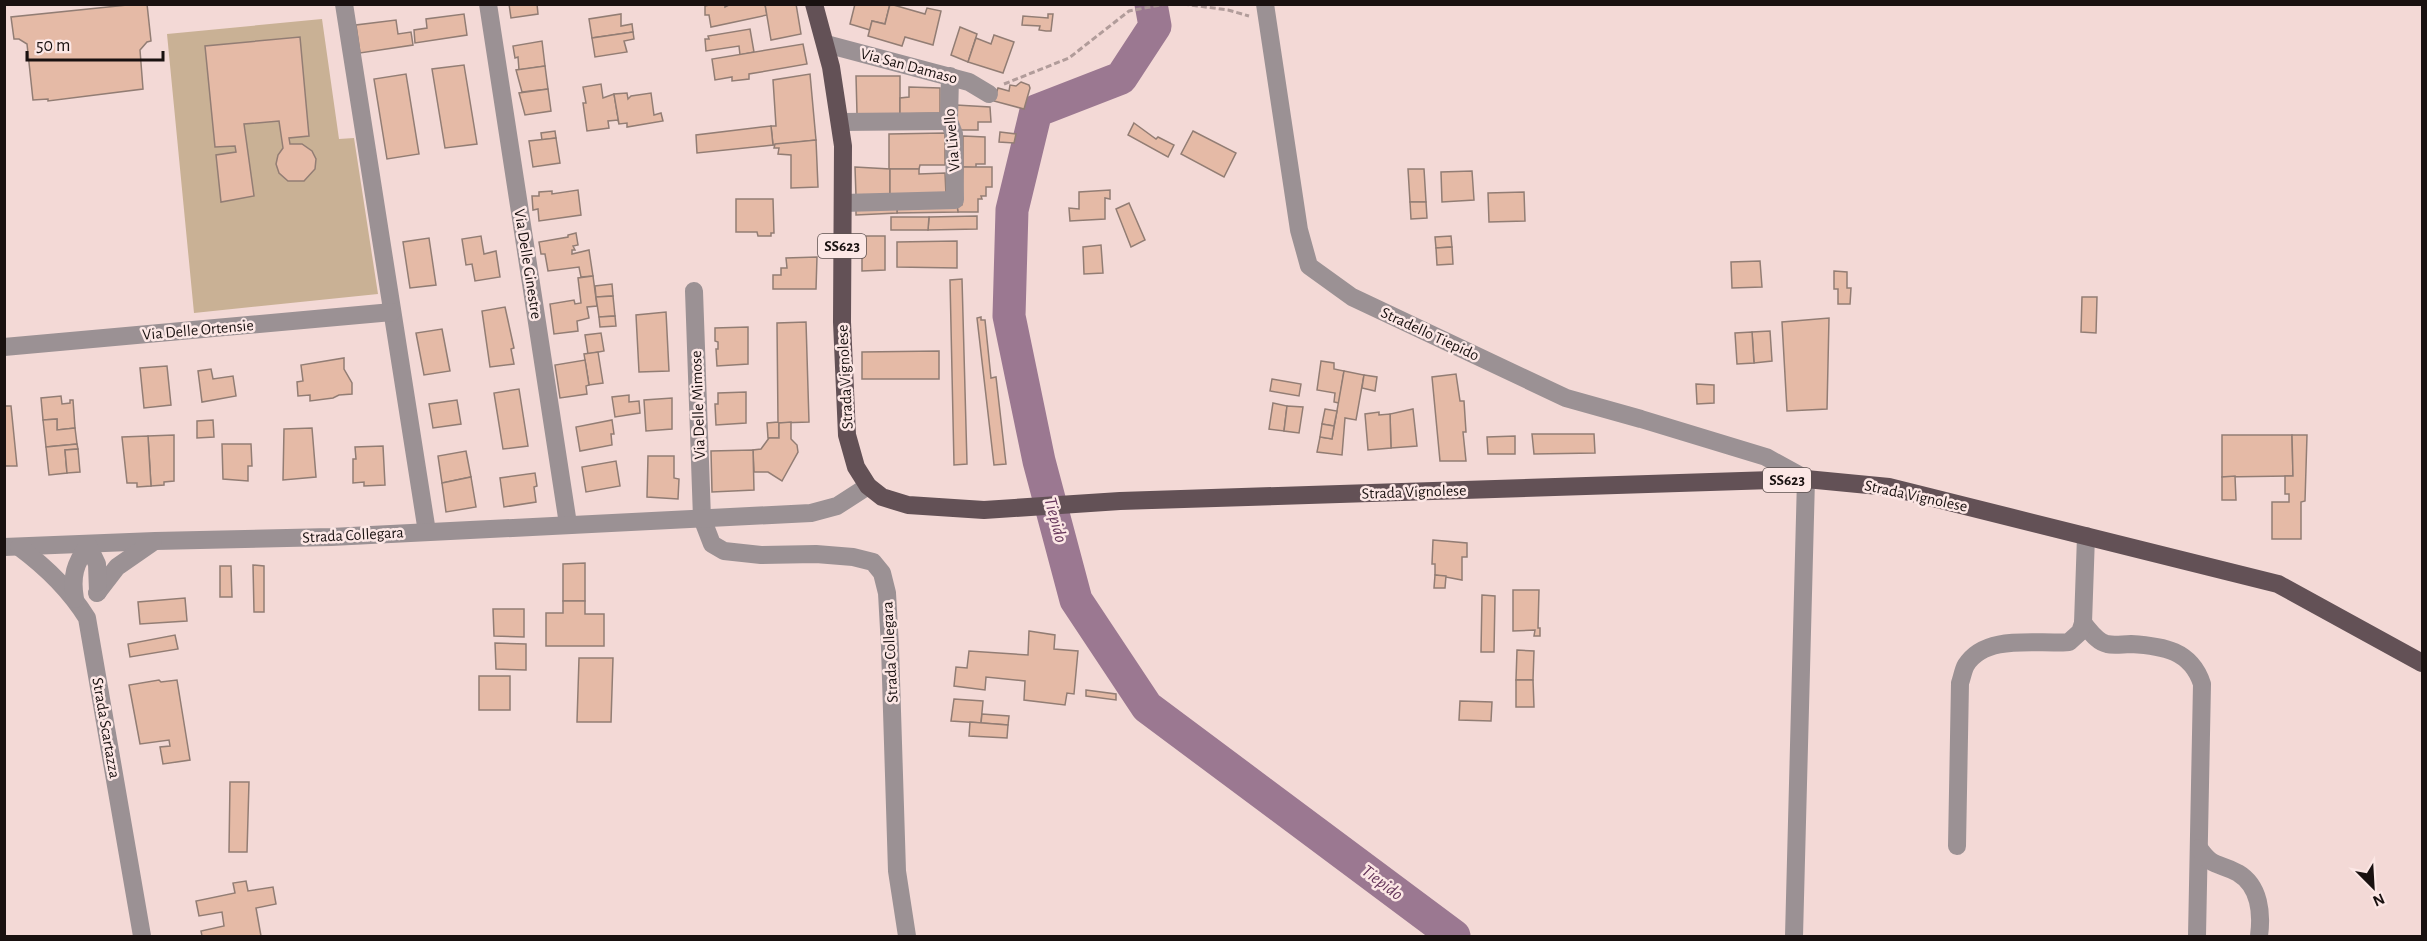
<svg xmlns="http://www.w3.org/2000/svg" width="2427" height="941" font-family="'Alegreya Sans',sans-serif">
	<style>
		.green { fill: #c9b195 }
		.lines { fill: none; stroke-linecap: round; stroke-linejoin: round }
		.river { stroke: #9b7891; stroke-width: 33 }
		.building { fill: #e5baa6; stroke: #927d74; stroke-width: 1.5 }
		.path { stroke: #b19c9a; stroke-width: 3; stroke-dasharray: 6 3; stroke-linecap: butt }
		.minor { stroke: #9b9194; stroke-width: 18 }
		.major { stroke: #635156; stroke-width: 18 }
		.labels { text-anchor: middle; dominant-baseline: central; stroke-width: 5; stroke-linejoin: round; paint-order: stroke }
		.shield { fill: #fce7e5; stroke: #5d5150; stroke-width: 1.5 }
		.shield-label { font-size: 15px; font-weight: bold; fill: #191110 }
		.street-label { font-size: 16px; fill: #191110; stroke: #fce7e5 }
		.water-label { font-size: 18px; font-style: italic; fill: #65355a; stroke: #fce7e5 }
	</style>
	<rect width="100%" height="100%" fill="#f3d9d6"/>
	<polygon class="green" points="322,19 339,139 354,138 378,294 194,313 167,34"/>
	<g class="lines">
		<polyline class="river" points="1151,4 1155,26 1121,78 1036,111 1012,210 1009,316 1039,461 1076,600 1147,707 1454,936"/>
	</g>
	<g class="building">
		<polygon points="137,4 147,4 151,41 147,42 140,50 143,89 48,101 48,99 33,100 27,44 19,39 14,39 11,17"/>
		<polygon points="509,4 537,4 538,14 511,18"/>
		<polygon points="713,4 725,4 725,7 731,4 765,4 767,15 711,27 709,15 705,15 705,6"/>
		<polygon points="765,4 796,4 801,34 771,40"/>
		<polygon points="855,4 890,4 885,24 872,21 870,30 850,24"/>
		<polygon points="890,4 925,14 927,8 941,11 933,45 905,37 902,46 868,36 872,21 885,24"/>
		<polygon points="464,14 467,35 415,43 414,30 427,28 426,19"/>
		<polygon points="621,14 621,26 632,24 633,32 592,38 589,19"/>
		<polygon points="1048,14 1053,14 1051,31 1046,31 1039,30 1040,26 1022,25 1023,16 1048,18"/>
		<polygon points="396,20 398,34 411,32 413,45 360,53 356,25"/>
		<polygon points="960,27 977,34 968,62 951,55"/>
		<polygon points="750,29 754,52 740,55 739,46 706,51 705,39 709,39 708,36"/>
		<polygon points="633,32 634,39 624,41 627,52 595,57 592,38"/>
		<polygon points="994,35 1014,42 1003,73 968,62 976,38 991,44"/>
		<polygon points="300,37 309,136 289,138 290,144 302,144 312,151 316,159 315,169 304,181 288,181 279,173 276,164 278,155 283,148 279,121 244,124 254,196 221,202 216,155 236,152 235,146 215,147 205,46"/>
		<polygon points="542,41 545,66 519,70 518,57 515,58 513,46"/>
		<polygon points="803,44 807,64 749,74 749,79 732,81 732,77 715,80 712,59"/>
		<polygon points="464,65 477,144 445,148 432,69"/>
		<polygon points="545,66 548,89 522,92 516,70"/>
		<polygon points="406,74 419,154 387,159 374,79"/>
		<polygon points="810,74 816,140 773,145 771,126 776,126 773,80"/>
		<polygon points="856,76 900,76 900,114 857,114"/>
		<polygon points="1021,82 1029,85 1030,88 1024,109 994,101 998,88 1009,91 1010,85 1016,86"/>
		<polygon points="601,84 603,98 614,94 619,124 618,120 608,121 609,128 587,131 583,103 586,103 583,87"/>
		<polygon points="909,87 940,88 940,113 900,114 900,98 909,97"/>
		<polygon points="548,89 551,111 525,115 519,93"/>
		<polygon points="627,93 628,99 631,96 651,93 654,115 661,113 663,121 627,127 627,123 619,124 614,94"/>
		<polygon points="956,105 990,107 991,122 978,122 978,130 956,130"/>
		<polygon points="1134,123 1156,139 1158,137 1174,145 1168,157 1128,135"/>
		<polygon points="771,126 773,145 697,153 696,135"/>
		<polygon points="555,131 556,138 542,140 541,133"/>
		<polygon points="1193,131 1236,153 1224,177 1181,154"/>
		<polygon points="1000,132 1016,134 1014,143 999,142"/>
		<polygon points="945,133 945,165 920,165 919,169 889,169 889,134"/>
		<polygon points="963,136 985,137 985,164 976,164 976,168 963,167"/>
		<polygon points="556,138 560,163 533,167 529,141"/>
		<polygon points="816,140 818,187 791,188 791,155 778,154 779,148 774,148 775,144"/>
		<polygon points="855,167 890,169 890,196 856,196"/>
		<polygon points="963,167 992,167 992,187 986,187 986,196 981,196 982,199 978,199 978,212 958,212 957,206 962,205"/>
		<polygon points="890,169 919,169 919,174 945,173 946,195 890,196"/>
		<polygon points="1408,169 1424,169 1426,202 1410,202"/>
		<polygon points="1472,171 1474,200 1442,202 1441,172"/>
		<polygon points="578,190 581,215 539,221 538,209 533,210 532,196 539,196 539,192 552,191 552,194"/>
		<polygon points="1110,190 1110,199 1105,198 1105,219 1070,221 1069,208 1079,209 1079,192"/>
		<polygon points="1524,192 1525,221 1489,222 1488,193"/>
		<polygon points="736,199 773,199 774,233 771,233 771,236 758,236 757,232 736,232"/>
		<polygon points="1410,202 1426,202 1427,218 1411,219"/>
		<polygon points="1129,203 1145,240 1131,247 1116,209"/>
		<polygon points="957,206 958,212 897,213 897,207"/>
		<polygon points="897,207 897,213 856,215 856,208"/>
		<polygon points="977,216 977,229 928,230 929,217"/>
		<polygon points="891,217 929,217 928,230 891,230"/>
		<polygon points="576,233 578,245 573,246 575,250 572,250 572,254 589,250 593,276 581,277 579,267 548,271 545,254 541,254 539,242 568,237 568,235"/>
		<polygon points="481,236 484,254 496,251 500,277 475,281 472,264 466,265 462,239"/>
		<polygon points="862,236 885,236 885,270 862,271"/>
		<polygon points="1451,236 1452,247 1436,248 1435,237"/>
		<polygon points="429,238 436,285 410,288 403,242"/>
		<polygon points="957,241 957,268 897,267 897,242"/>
		<polygon points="1101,245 1103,273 1084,274 1083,247"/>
		<polygon points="1452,247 1453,264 1437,265 1436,248"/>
		<polygon points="817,257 816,289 773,289 773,275 781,275 781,268 787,268 786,258"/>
		<polygon points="1760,261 1762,287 1732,288 1731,262"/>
		<polygon points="1834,271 1847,272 1847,288 1851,288 1850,304 1838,304 1838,289 1834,289"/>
		<polygon points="593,276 597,306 587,307 589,318 577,321 578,331 554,334 550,304 574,300 575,304 581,303 578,278"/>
		<polygon points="962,279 967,464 954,465 950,280"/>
		<polygon points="612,284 613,296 596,297 595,286"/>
		<polygon points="613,296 615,316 599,317 596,297"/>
		<polygon points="2082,297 2097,297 2096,333 2081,332"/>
		<polygon points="505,307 514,348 511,349 514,364 490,367 482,311"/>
		<polygon points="666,312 669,371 639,372 636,315"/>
		<polygon points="615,316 616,326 600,327 599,317"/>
		<polygon points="981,317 981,320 985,320 991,378 996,377 1006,464 994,465 977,318"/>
		<polygon points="1829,318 1827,409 1787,411 1782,322"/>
		<polygon points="806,322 809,422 779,423 779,438 768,438 767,423 778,422 777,323"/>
		<polygon points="748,327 748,364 717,366 716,349 718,349 718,342 715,341 715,328"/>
		<polygon points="442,329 450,371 424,375 416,333"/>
		<polygon points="1770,331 1772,361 1754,363 1752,332"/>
		<polygon points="1752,332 1754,363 1737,364 1735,333"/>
		<polygon points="601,333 604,351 588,354 585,335"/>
		<polygon points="939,351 939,379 862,379 862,352"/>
		<polygon points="598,352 603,383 589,385 584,354"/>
		<polygon points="344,358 344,369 352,383 352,394 339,395 333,398 310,401 310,395 298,396 297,382 303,381 301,365"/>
		<polygon points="585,360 589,385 586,386 587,394 560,398 555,365"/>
		<polygon points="1321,361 1334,363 1334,369 1344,371 1339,403 1334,402 1335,393 1317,390"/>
		<polygon points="167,366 171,405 144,408 140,368"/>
		<polygon points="211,369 213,379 233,376 236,396 202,402 198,371"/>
		<polygon points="1344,371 1364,375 1356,420 1345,418 1342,455 1317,452 1320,437 1332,439"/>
		<polygon points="1456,374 1460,401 1464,401 1466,432 1463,432 1466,461 1440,461 1432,377"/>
		<polygon points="1364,375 1377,377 1375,391 1362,388"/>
		<polygon points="1272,379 1301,384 1299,396 1270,391"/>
		<polygon points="1696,384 1714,385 1714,403 1697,404"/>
		<polygon points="519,389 528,446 503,449 494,393"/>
		<polygon points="746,392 746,423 716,425 715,404 718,404 718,393"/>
		<polygon points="629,395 629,402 639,401 640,413 615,417 612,397"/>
		<polygon points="61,396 62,404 70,403 70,400 73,400 75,428 57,430 57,419 43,420 41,398"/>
		<polygon points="672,398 672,429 646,431 644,400"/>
		<polygon points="457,400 461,424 433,428 429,404"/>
		<polygon points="1273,403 1287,406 1284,431 1269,429"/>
		<polygon points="4,406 11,406 17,466 4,466"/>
		<polygon points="1287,406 1303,407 1299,433 1284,431"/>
		<polygon points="1325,409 1337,411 1334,426 1322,424"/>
		<polygon points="1413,409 1417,446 1391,448 1390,414"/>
		<polygon points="1379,412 1379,415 1390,414 1391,448 1368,450 1365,414"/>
		<polygon points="57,419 57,430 75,428 77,444 46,447 43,420"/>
		<polygon points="213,420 214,437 197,438 197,421"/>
		<polygon points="612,420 614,434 611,434 612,445 580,451 576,427"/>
		<polygon points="791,422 791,439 797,445 798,452 782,481 768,472 754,472 753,450 761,449 769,438 779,438 779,423"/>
		<polygon points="1322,424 1334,426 1332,439 1320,437"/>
		<polygon points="312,428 316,477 283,480 284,429"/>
		<polygon points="1532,434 1594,434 1595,453 1534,454"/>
		<polygon points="174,435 174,481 164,482 164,485 151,486 148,436"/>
		<polygon points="2222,435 2292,435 2293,476 2222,477"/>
		<polygon points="2292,435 2307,435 2305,501 2301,502 2301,539 2272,539 2272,502 2289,502 2289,494 2285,494 2285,476 2293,476"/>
		<polygon points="148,436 151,486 137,487 137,483 127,483 122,437"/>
		<polygon points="1515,436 1515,454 1488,454 1487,437"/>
		<polygon points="77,444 78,449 65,450 67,473 49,475 46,447"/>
		<polygon points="222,444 251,444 252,466 248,466 248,481 223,479"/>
		<polygon points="383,446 385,485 364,486 364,482 353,483 353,459 356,459 355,447"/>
		<polygon points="78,449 80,472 67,473 65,450"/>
		<polygon points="753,450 754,490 712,492 711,451"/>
		<polygon points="466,451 471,477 442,483 438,456"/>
		<polygon points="648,456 674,456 674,478 679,479 678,499 647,497"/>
		<polygon points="616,461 620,486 586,492 582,467"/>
		<polygon points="535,473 537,486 534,487 536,502 504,507 500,478"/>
		<polygon points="2235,476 2236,500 2222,500 2222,477"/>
		<polygon points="471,477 476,507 446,512 442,483"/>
		<polygon points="1433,540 1467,543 1467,557 1462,557 1462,580 1435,575 1435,564 1432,564"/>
		<polygon points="585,563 585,601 563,601 563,564"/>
		<polygon points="253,565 264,566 264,612 254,612"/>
		<polygon points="220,566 231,566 232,597 220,597"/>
		<polygon points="1435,575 1446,576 1445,588 1434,588"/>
		<polygon points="1513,590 1539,590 1538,628 1540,628 1540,636 1534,636 1535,630 1513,631"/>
		<polygon points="1482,595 1495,596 1494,652 1481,652"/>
		<polygon points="185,598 187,621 140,624 138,602"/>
		<polygon points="563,601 585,601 585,614 604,614 604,646 546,646 546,613 563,613"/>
		<polygon points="493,609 524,609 524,637 494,636"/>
		<polygon points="1029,631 1055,635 1054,649 1078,651 1074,694 1067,693 1065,705 1024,700 1025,681 986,677 985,690 954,686 956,667 967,668 969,651 1028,655"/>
		<polygon points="175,635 178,649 130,657 128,644"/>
		<polygon points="495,643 526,644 526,670 496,669"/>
		<polygon points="1517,650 1534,651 1533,680 1516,680"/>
		<polygon points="579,658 613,658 611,722 577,722"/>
		<rect x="479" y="676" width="31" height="34"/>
		<polygon points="159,680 161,682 177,680 190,760 163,764 160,747 170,746 169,740 140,744 129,685"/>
		<polygon points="1516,680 1533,680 1534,707 1516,707"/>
		<polygon points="1086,690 1116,694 1116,700 1086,696"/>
		<polygon points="954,699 983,701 981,723 951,721"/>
		<polygon points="1460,701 1492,702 1491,721 1459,720"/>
		<polygon points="982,714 1009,716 1008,725 981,723"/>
		<polygon points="970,722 1008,725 1007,738 969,736"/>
		<polygon points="230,782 249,782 247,852 229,852"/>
		<polygon points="246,881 248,891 273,887 276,904 256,908 261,936 202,936 201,931 224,926 222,912 199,916 196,901 235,893 233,883"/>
	</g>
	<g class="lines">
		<g class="path">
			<polyline points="1183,4 1228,10 1249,16"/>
			<polyline points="1004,84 1069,58 1129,11 1166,4"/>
		</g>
		<g class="minor">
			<polyline points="344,4 427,532"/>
			<polyline points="488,4 568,524"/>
			<polyline points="1265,4 1299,230 1309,266 1352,297 1566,398 1641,419 1766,457 1806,479 1794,936"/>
			<polyline points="826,44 969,82 989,94"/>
			<polyline points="840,122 949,121"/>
			<polyline points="843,203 955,200 954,134 949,121 950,76"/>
			<polyline points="694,291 702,518 712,544 724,551 761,555 816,554 853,557 873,562 882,573 887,593 890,647 897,871 907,936"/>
			<polyline points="4,347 392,312"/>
			<polyline points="4,547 155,541 331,537 811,513 837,506 868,486"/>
			<path d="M 19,547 C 46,567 69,589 87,618 L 142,936"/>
			<polyline points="97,593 117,567 153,542"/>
			<path d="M 75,599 C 71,576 75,564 88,545 L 97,564 L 98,592"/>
			<path d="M 2083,623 C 2090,631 2097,642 2107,644 C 2114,646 2123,644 2131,644 C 2163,646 2191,650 2202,684 L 2197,936"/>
			<path d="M 1957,846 L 1960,683 C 1962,678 1963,670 1966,665 C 1986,633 2038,645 2069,642 L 2080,632 L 2083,623 L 2086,536"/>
			<path d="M 2199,848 C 2212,868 2220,863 2238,873 C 2260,886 2262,914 2259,936"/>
		</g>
		<polyline class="major" points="814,4 831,67 843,146 842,322 847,435 856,467 868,486 882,497 908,505 984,510 1120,501 1806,479 1889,487 2278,584 2422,663"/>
	</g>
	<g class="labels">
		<g class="shield">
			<rect x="818" y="234" width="48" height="24" rx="4.5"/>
			<rect x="1763" y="468" width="48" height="24" rx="4.5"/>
		</g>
		<g class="shield-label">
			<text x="842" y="246">SS623</text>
			<text x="1787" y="480">SS623</text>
		</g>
		<g class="street-label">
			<text transform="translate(909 66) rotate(15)">Via San Damaso</text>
			<text transform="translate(952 140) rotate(-95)">Via Livello</text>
			<text transform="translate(528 264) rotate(81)">Via Delle Ginestre</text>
			<text transform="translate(198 330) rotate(-5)">Via Delle Ortensie</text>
			<text transform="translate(1430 334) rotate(25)">Stradello Tiepido</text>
			<text transform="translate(845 377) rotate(-93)">Strada Vignolese</text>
			<text transform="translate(698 405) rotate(-92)">Via Delle Mimose</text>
			<text transform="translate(1414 492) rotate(-2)">Strada Vignolese</text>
			<text transform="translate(1916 496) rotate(12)">Strada Vignolese</text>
			<text transform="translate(353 535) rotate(-3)">Strada Collegara</text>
			<text transform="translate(890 652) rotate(-93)">Strada Collegara</text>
			<text transform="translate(106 728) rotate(80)">Strada Scartazza</text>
		</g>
		<g class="water-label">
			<text transform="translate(1055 520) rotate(75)">Tiepido</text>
			<text transform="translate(1382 883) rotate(37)">Tiepido</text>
		</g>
	</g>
	<rect width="2427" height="941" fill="none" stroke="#191110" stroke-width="12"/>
	<g transform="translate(2373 887) rotate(156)" stroke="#fce7e5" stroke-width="4.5" paint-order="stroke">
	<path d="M0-4.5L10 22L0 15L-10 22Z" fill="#191110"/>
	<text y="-9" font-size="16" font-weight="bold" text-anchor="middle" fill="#191110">N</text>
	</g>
	<path d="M27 51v9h136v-9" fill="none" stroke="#191110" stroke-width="3"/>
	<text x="36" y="51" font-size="18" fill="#191110" stroke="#fce7e5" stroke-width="4.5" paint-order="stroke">50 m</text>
</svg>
